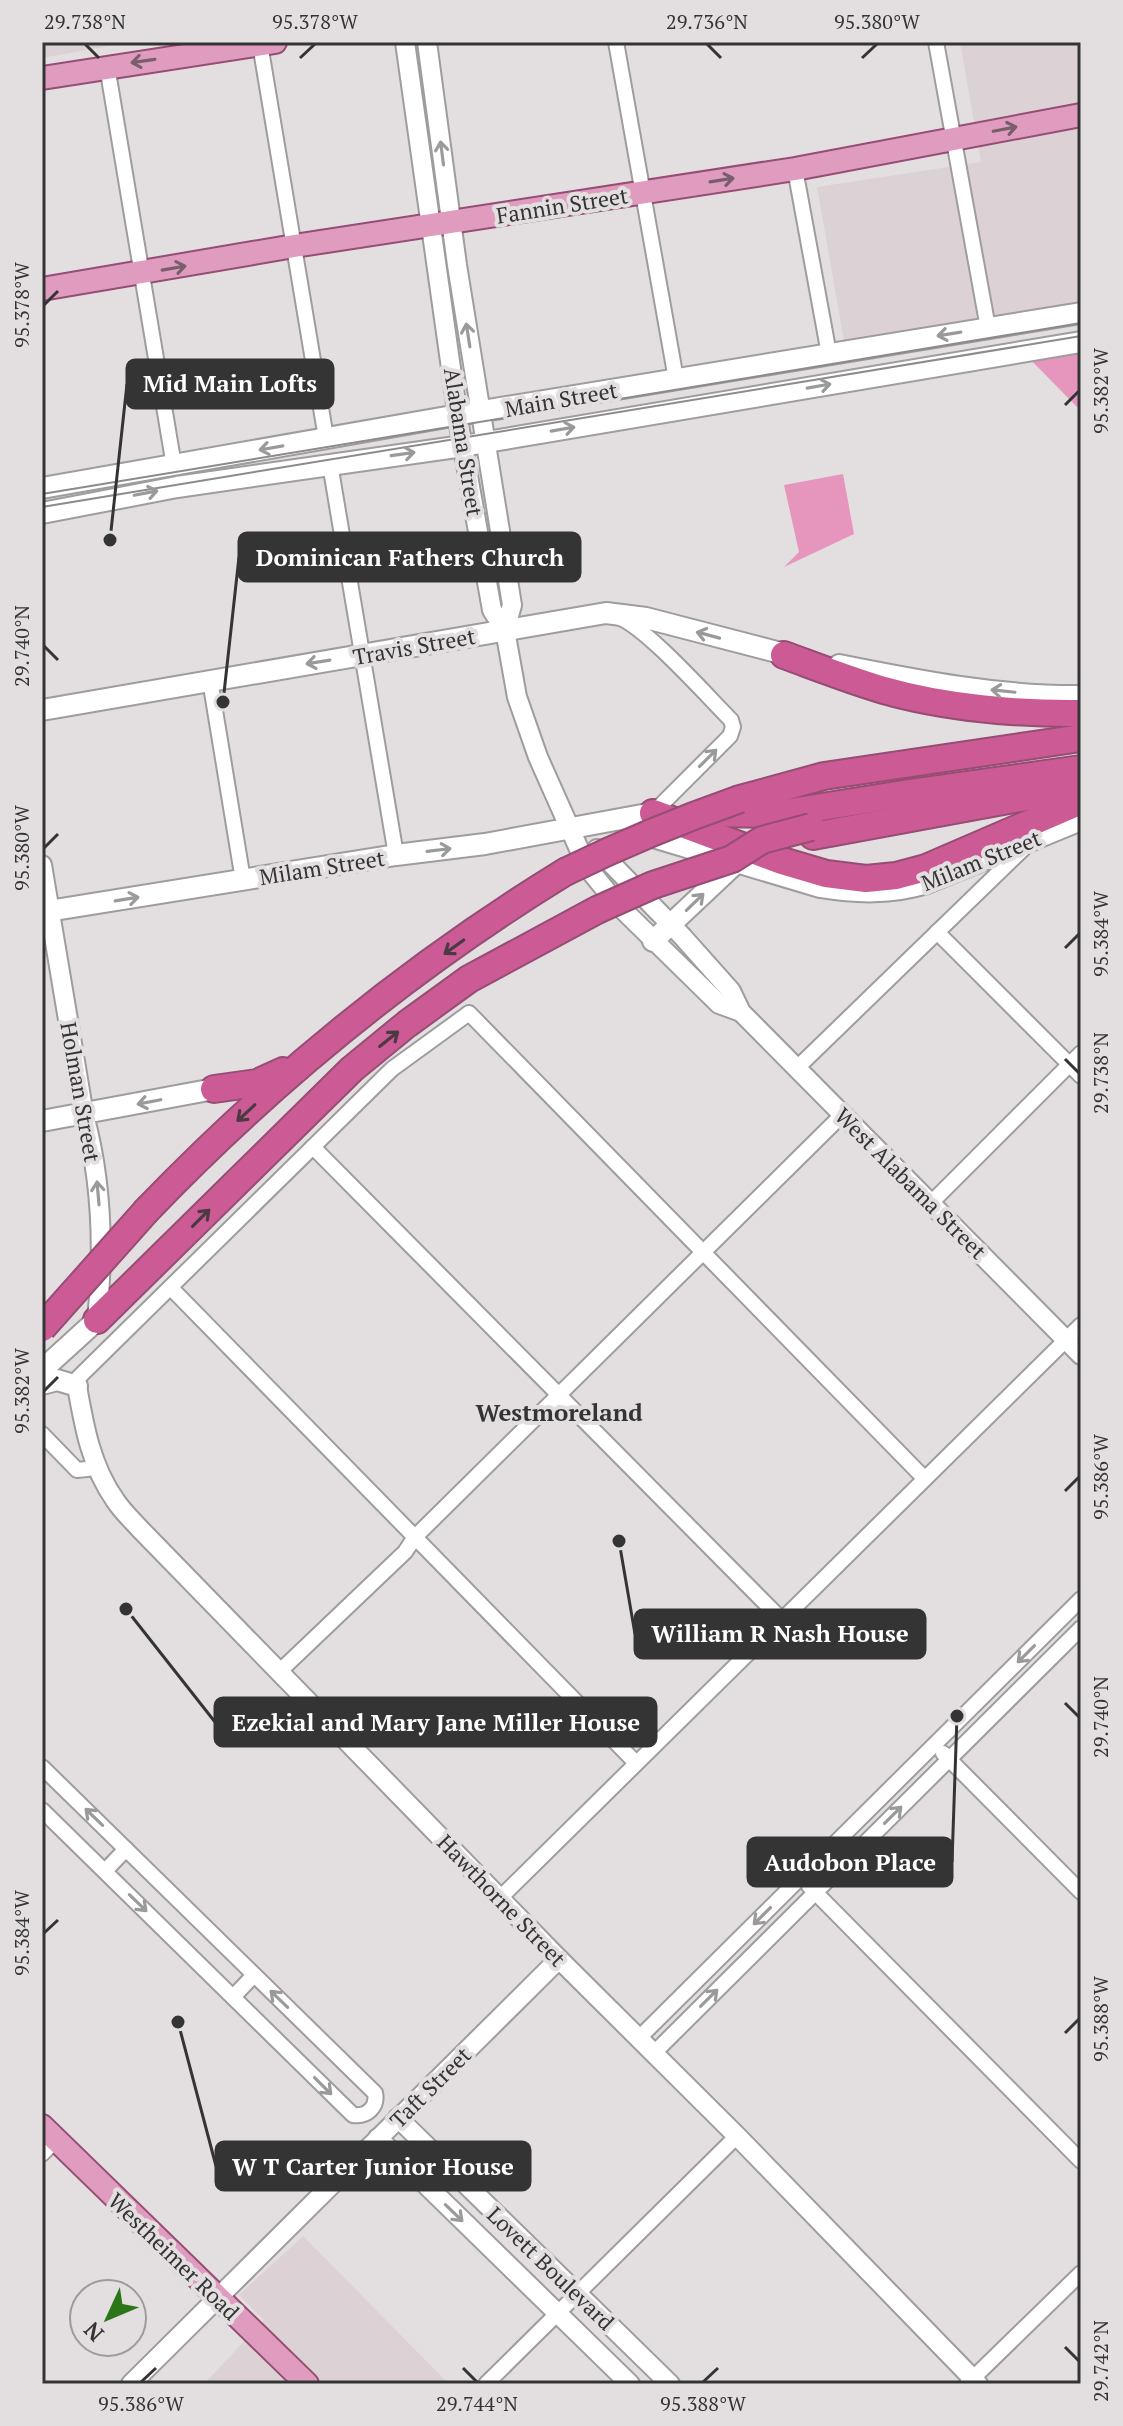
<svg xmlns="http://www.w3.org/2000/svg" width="1123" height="2426" font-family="'PT Serif',serif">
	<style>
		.built { fill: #dcd1d5 }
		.green { fill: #e695bc }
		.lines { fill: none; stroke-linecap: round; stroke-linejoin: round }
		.minor-casing { stroke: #9f9c9d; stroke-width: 18 }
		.tertiary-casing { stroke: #9f9c9d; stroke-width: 22 }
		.secondary-casing { stroke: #9f9c9d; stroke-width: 24 }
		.primary-casing { stroke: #964d73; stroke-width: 26 }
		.motorway-casing { stroke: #964d73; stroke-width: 30 }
		.minor { stroke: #fff; stroke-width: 14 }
		.tertiary { stroke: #fff; stroke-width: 18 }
		.secondary { stroke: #fff; stroke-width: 20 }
		.primary { stroke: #e09cbf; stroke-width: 22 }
		.motorway { stroke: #cb5a95; stroke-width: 26 }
		.tram { stroke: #8c8a8b; stroke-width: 2 }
		.motorway-bridge-casing { stroke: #964d73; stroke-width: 30; stroke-linecap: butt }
		.motorway-bridge { stroke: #cb5a95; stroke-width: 26 }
		.oneway { stroke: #795e6c }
		.oneway2 { stroke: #9a9a9a }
		.oneway3 { stroke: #4c3a43 }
		.ticks { fill: none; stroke: #353435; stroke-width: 3 }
		.labels { text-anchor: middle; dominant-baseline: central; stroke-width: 8; stroke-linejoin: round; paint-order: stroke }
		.street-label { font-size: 22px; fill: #353435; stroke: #e3dfe1 }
		.neighbourhood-label { font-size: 24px; font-weight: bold; fill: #353435; stroke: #e3dfe1 }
		.leader { fill: none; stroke: #353435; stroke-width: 3 }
		.callout-dot { fill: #353435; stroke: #e3dfe1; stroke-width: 3 }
		.callout { fill: #353435; stroke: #353435; stroke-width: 3 }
		.callout-label { font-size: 24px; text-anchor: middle; font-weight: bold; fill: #fff }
		.neatline { fill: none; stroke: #353435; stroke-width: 3 }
		.ticks-label { font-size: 20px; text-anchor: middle; fill: #353435 }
	</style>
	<rect width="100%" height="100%" fill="#e3dfe1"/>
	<g class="built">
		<polygon points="42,42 132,42 42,58"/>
		<polygon points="960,42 1081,42 1081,301 844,341 817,187 981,162"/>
		<polygon points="303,2236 449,2384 325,2384 307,2366 289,2384 204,2384 264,2320 239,2295"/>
	</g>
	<g class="green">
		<polygon points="1081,347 1081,411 1024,353"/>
		<polygon points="843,474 854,534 784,567 799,552 784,485"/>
	</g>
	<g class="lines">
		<g class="minor-casing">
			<g id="minor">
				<polyline points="616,42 676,379"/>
				<polyline points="936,42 988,328"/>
				<polyline points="260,44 326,438"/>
				<polyline points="107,66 174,466"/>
				<polyline points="795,169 829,354"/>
				<polyline points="330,464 396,855"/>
				<path d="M 618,617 C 645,626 708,697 731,720 L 733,727 L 730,736 L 653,813"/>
				<polyline points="210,680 243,880"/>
				<polyline points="937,932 1081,1076"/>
				<polyline points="797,1068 1024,848"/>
				<polyline points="313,1147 781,1619"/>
				<polyline points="931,1203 1081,1053"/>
				<polyline points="171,1288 636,1763"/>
				<polyline points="77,1386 78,1378 392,1069 469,1013 924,1478"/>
				<polyline points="42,1434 77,1470 97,1468"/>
				<polyline points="279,1672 405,1552 415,1537 843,1114"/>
				<polyline points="943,1753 1081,1892"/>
				<path d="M 42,1767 L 375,2093 C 378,2107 367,2117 353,2115 L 42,1810"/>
				<polyline points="105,1871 126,1849"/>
				<polyline points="809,1886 1081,2161"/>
				<polyline points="500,1898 1081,1325"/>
				<polyline points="233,1997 254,1975"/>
				<polyline points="639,2038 1081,1599"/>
				<polyline points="654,2053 1081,1628"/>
				<polyline points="42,2154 56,2140"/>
				<polyline points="486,2384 737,2136"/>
				<polyline points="967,2384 1081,2273"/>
			</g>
		</g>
		<g class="tertiary-casing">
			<g id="tertiary">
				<polyline points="405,42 459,425 492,610 505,630 517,697 538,757 587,867 617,904 719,1004 741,1012"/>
				<polyline points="427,42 457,265 512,605 505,630"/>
				<polyline points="597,849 682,936 731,991 741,1012 1081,1355"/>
				<path d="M 42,865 L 84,1115 C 102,1181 104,1252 97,1320"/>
				<path d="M 77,1386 C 84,1426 91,1466 115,1500 C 122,1511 132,1520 140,1529 L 559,1959 L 737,2136 L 978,2384"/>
				<polyline points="398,2118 670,2384"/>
				<polyline points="378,2138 630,2384"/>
				<polyline points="131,2384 559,1959"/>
			</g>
		</g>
		<g class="secondary-casing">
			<g id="secondary">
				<polyline points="42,488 458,415 1081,313"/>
				<polyline points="42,513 177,487 463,446 1081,342"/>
				<path d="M 839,665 C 919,681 1000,697 1081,696"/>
				<polyline points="42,710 606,613 646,618 796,657"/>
				<path d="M 643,834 L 820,887 C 857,893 891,894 927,883 L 1081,820"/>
				<polyline points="42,912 396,855 485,844 653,813"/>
				<polyline points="653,941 737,862"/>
				<polyline points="42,1121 214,1089"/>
				<polyline points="42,1370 97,1320"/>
				<polyline points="42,1384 57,1380 77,1386"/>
			</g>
		</g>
		<g class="primary-casing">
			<g id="primary">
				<polyline points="42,78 275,42"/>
				<polyline points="42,289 294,246 795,169 1081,115"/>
				<polyline points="42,2126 307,2384"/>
			</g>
		</g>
		<g class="motorway-casing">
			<g id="motorway">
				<path d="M 784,655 C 817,667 850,680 884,690 C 943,707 1019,714 1081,713"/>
				<polyline points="740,799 824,776 1081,738"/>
				<polyline points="653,813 782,861 826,874 866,879 896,876 926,868 1081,801"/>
				<polyline points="704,813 778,814 909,793 1081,769"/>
				<polyline points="813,836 1069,789"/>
				<polyline points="214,1089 257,1083 283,1071"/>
				<path d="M 147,1210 C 271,1081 412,966 565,872"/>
				<polyline points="97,1320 352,1069 407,1024 469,979 597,910"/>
			</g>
		</g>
		<use href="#minor" class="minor"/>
		<use href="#tertiary" class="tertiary"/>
		<use href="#secondary" class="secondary"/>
		<use href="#primary" class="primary"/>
		<use href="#motorway" class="motorway"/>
		<g class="tram">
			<polyline points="42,494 1081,323"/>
			<polyline points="42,507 1081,336"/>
		</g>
		<g class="motorway-bridge-casing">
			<g id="motorway-bridge">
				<path d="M 565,872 C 622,844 680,820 740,799"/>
				<polyline points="597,910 653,885 732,859 762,840 811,827"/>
				<polyline points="42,1328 147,1210"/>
			</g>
		</g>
		<use href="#motorway-bridge" class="motorway-bridge"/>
	</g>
	<defs><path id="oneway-shaft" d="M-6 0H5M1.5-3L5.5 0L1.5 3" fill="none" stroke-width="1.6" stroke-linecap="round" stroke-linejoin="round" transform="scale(2)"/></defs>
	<g class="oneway">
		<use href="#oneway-shaft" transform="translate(143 61) rotate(172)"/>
		<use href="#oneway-shaft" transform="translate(1005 129) rotate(-11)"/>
		<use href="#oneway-shaft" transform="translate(722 180) rotate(-9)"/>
		<use href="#oneway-shaft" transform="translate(174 268) rotate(-10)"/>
	</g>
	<g class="oneway2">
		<use href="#oneway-shaft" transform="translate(442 153) rotate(-97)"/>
		<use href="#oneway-shaft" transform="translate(949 334) rotate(171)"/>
		<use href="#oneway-shaft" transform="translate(468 335) rotate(-99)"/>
		<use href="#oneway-shaft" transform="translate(819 386) rotate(-10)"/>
		<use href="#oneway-shaft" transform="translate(563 429) rotate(-10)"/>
		<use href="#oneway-shaft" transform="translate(271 448) rotate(170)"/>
		<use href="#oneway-shaft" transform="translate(403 454) rotate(-8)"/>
		<use href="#oneway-shaft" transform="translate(146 493) rotate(-11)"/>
		<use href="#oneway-shaft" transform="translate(708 635) rotate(-165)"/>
		<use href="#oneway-shaft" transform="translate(318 662) rotate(171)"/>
		<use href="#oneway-shaft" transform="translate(1003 691) rotate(-174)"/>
		<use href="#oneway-shaft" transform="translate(708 758) rotate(-45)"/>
		<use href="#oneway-shaft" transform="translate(439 850) rotate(-7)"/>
		<use href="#oneway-shaft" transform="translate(127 899) rotate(-9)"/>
		<use href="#oneway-shaft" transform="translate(695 902) rotate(-44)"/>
		<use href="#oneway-shaft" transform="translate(149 1102) rotate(169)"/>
		<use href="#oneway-shaft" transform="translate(98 1193) rotate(-95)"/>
		<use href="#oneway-shaft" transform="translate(1026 1654) rotate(135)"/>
		<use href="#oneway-shaft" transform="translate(893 1815) rotate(-45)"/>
		<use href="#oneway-shaft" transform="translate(94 1817) rotate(-136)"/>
		<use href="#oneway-shaft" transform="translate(138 1903) rotate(44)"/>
		<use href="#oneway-shaft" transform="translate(762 1916) rotate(135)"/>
		<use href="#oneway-shaft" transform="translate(709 1998) rotate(-45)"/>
		<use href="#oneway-shaft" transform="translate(279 1999) rotate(-136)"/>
		<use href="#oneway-shaft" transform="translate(323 2086) rotate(45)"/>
		<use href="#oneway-shaft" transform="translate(454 2213) rotate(44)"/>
	</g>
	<g class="oneway3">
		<use href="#oneway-shaft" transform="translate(454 947) rotate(144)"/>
		<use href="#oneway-shaft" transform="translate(389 1039) rotate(-39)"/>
		<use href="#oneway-shaft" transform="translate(246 1113) rotate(137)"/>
		<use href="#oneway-shaft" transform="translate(201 1218) rotate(-45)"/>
	</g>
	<path class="ticks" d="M 85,44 L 99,58M 707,44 L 721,58M 300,58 L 315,44M 862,58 L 877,44M 44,305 L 58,291M 1065,405 L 1079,391M 44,646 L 58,660M 44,848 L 58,834M 1065,948 L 1079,934M 1065,1059 L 1079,1073M 44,1391 L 58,1377M 1065,1491 L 1079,1477M 1065,1703 L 1079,1717M 44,1933 L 58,1920M 1065,2033 L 1079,2019M 1065,2347 L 1079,2361M 463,2368 L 477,2382M 141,2382 L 156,2368M 703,2382 L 718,2368"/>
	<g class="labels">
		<g class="street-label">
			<text transform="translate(562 205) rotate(-9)">Fannin Street</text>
			<text transform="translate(561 399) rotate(-10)">Main Street</text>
			<text transform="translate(464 442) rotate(81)">Alabama Street</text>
			<text transform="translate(414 646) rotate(-10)">Travis Street</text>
			<text transform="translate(981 860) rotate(-22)">Milam Street</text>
			<text transform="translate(322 867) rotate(-9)">Milam Street</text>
			<text transform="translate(81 1092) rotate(80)">Holman Street</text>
			<text transform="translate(911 1183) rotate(45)">West Alabama Street</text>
			<text transform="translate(502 1900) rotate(46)">Hawthorne Street</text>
			<text transform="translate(430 2087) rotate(-45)">Taft Street</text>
			<text transform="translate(174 2256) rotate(44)">Westheimer Road</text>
			<text transform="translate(551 2268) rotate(44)">Lovett Boulevard</text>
		</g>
		<g class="neighbourhood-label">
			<text x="559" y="1412">Westmoreland</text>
		</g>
	</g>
	<path class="leader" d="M110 540L127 384M223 702L239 557M619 1541L635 1634M126 1609L215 1722M957 1716L952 1862M178 2022L216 2166"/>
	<g class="callout-dot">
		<circle cx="110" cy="540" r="8"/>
		<circle cx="223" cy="702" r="8"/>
		<circle cx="619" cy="1541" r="8"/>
		<circle cx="126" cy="1609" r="8"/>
		<circle cx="957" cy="1716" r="8"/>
		<circle cx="178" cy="2022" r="8"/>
	</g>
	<g class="callout">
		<rect x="127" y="360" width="206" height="48" rx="8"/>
		<rect x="239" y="533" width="341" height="48" rx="8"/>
		<rect x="635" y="1610" width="290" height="48" rx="8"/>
		<rect x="215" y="1698" width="441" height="48" rx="8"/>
		<rect x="748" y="1838" width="204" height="48" rx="8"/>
		<rect x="216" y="2142" width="314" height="48" rx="8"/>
	</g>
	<g class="callout-label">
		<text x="230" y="392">Mid Main Lofts</text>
		<text x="410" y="566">Dominican Fathers Church</text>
		<text x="780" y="1642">William R Nash House</text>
		<text x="436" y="1731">Ezekial and Mary Jane Miller House</text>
		<text x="850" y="1871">Audobon Place</text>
		<text x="373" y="2175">W T Carter Junior House</text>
	</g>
	<rect width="1123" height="2426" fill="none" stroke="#e3dfe1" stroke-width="88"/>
	<g transform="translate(108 2318) rotate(226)"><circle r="38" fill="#e3dfe1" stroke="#9d9b9c" stroke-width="2"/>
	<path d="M0-6L14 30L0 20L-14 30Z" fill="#2c7519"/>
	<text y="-12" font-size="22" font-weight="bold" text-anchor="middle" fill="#353435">N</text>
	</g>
	<rect x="44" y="44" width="1035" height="2338" class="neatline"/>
	<g class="ticks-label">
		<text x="85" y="29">29.738°N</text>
		<text x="315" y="29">95.378°W</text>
		<text x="707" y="29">29.736°N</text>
		<text x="877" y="29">95.380°W</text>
		<text transform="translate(22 305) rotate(-90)" y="7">95.378°W</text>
		<text transform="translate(1101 391) rotate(-90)" y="7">95.382°W</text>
		<text transform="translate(22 646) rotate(-90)" y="7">29.740°N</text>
		<text transform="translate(22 848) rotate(-90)" y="7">95.380°W</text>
		<text transform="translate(1101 934) rotate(-90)" y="7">95.384°W</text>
		<text transform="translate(1101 1073) rotate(-90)" y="7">29.738°N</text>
		<text transform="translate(22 1391) rotate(-90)" y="7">95.382°W</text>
		<text transform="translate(1101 1477) rotate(-90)" y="7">95.386°W</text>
		<text transform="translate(1101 1717) rotate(-90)" y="7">29.740°N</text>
		<text transform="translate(22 1933) rotate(-90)" y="7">95.384°W</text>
		<text transform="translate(1101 2019) rotate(-90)" y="7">95.388°W</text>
		<text transform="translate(1101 2361) rotate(-90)" y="7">29.742°N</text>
		<text x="141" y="2411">95.386°W</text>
		<text x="477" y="2411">29.744°N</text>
		<text x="703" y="2411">95.388°W</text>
	</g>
</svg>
